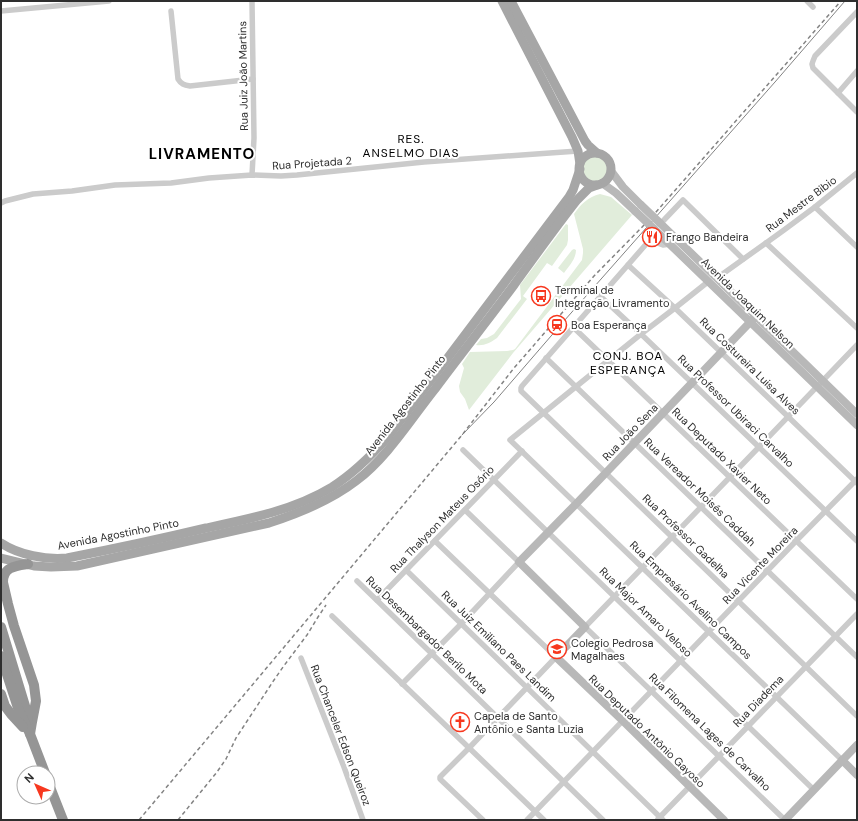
<svg xmlns="http://www.w3.org/2000/svg" width="858" height="821" font-family="'DM Sans',sans-serif">
	<style>
		.grass { fill: #e1eddb }
		.lines { fill: none; stroke-linecap: round; stroke-linejoin: round }
		.street { stroke: #cbcbcb; stroke-width: 5.5 }
		.secondary { stroke: #b8b8b8; stroke-width: 8 }
		.primary { stroke: #a6a6a6; stroke-width: 9 }
		.highway { stroke: #959595; stroke-width: 10 }
		.tram { stroke: #838383; stroke-width: 1 }
		.rail { stroke: #838383; stroke-width: 1.5; stroke-dasharray: 4 3; stroke-linecap: butt }
		.secondary-bridge { stroke: #b8b8b8; stroke-width: 8 }
		.labels { text-anchor: middle; dominant-baseline: central; stroke-width: 4; stroke-linejoin: round; paint-order: stroke }
		.street-label { font-size: 11px; fill: #2e2e2e; stroke: #fff }
		.poi-label { font-size: 11px; fill: #2e2e2e; stroke: #fff; text-anchor: start }
		.neighbourhood-label { font-size: 12px; letter-spacing: 1px; fill: #000; stroke: #fff }
		.district-label { font-size: 15px; font-weight: bold; letter-spacing: 1px; fill: #000; stroke: #fff }
	</style>
	<rect width="100%" height="100%" fill="#fff"/>
	<g class="grass">
		<circle cx="596" cy="169" r="13"/>
		<path d="M 600,194 L 611,197 L 632,215 L 513,353 L 469,410 L 465,399 L 460,392 L 459,386 L 464,368 L 462,364 L 470,352 L 507,351 L 513,350 L 515,349 L 582,260 L 583,253 L 583,249 L 574,214 C 581,204 588,197 600,194 Z"/>
		<path d="M 566,224 L 568,225 L 568,240 L 567,245 L 552,266 L 547,263 L 523,296 L 527,299 L 497,338 C 490,343 484,346 476,345 L 481,339 L 487,338 L 494,334 L 521,299 L 520,285 Z"/>
		<path d="M 574,249 L 576,250 C 576,259 569,266 564,273 L 558,268 L 572,250 Z"/>
	</g>
	<g class="lines">
		<g class="street">
			<polyline points="807,1 813,7"/>
			<polyline points="1,11 109,1"/>
			<path d="M 171,11 L 178,79 C 181,84 184,85 190,86 L 253,79"/>
			<polyline points="857,12 815,56 813,61 812,64 813,68 857,112"/>
			<polyline points="838,93 857,71"/>
			<polyline points="252,175 254,138 252,1"/>
			<polyline points="1,203 5,201 33,194 72,191 115,185 171,183 209,178 252,175 281,176 297,175 424,162 578,151"/>
			<polyline points="815,207 857,247"/>
			<polyline points="664,220 683,200 743,259"/>
			<polyline points="766,243 857,328"/>
			<polyline points="670,244 663,245 652,241 648,242 522,386 521,388 521,391 857,716"/>
			<polyline points="628,265 675,308 857,483"/>
			<polyline points="717,278 784,230 815,207 857,173"/>
			<polyline points="709,281 675,308 641,334 510,440 842,760"/>
			<polyline points="600,296 641,334 857,541"/>
			<polyline points="573,327 857,599"/>
			<polyline points="546,358 857,657"/>
			<polyline points="463,450 814,790"/>
			<polyline points="435,541 556,657 469,748 440,777 440,779 483,820"/>
			<polyline points="406,570 663,820"/>
			<polyline points="357,581 603,820"/>
			<polyline points="377,600 522,451"/>
			<polyline points="332,616 544,820"/>
			<polyline points="301,658 344,767 363,820"/>
			<polyline points="402,684 461,624 519,562 465,510"/>
			<polyline points="658,819 857,614"/>
			<polyline points="527,820 796,541 857,479"/>
			<polyline points="785,820 585,627 759,447 857,345"/>
		</g>
		<g class="secondary">
			<polyline points="611,171 623,187 641,205"/>
			<polyline points="602,183 616,193 635,211"/>
			<polyline points="660,223 857,414"/>
			<polyline points="654,229 857,425"/>
			<polyline points="842,760 857,775"/>
			<polyline points="724,820 623,721 556,657 585,627 519,562 576,504 755,317"/>
			<polyline points="785,820 857,745"/>
		</g>
		<g class="primary">
			<polyline points="502,1 572,137 578,151 580,164"/>
			<polyline points="511,1 585,141 588,145 597,153"/>
			<circle cx="595" cy="169" r="16"/>
			<path d="M 1,543 C 19,555 46,560 67,558 C 113,549 160,539 206,528 C 249,519 294,510 332,487 C 354,473 371,456 388,437 L 569,197 L 573,190 L 580,169"/>
			<path d="M 1,558 L 34,566 L 51,567 L 77,566 L 269,523 C 300,513 330,501 356,481 C 387,458 411,419 435,389 C 461,354 488,320 514,285 C 535,256 555,228 577,200 L 589,188 L 597,185"/>
		</g>
		<g class="highway">
			<polyline points="1,574 8,604 14,626 34,685 36,701 32,722 30,734"/>
			<path d="M 3,582 C 3,567 15,566 28,564"/>
			<polyline points="1,627 25,706 28,722"/>
			<polyline points="1,656 18,708 30,734 45,773"/>
			<polyline points="1,694 5,706 11,714 23,727"/>
			<polyline points="48,782 63,820"/>
		</g>
		<polyline class="tram" points="462,435 494,402 564,321 775,82 845,1"/>
		<g class="rail">
			<polyline points="139,820 462,435 514,368 594,276 650,219 841,1"/>
			<polyline points="178,820 217,772 226,759 236,738 274,680 283,667 307,635 318,617 326,605"/>
		</g>
		<g class="secondary-bridge">
			<polyline points="641,205 660,223"/>
			<polyline points="635,211 654,229"/>
		</g>
	</g>
	<defs>
		<g id="restaurant-ring" transform="scale(1)"><circle r="9.5" fill="#fff" stroke="#f7381f" stroke-width="1.5"/><path d="M-5-6h1v4h1v-4h1v4h1v-4h1v5L-1.5 .5V6h-2V.5L-5-1ZM5-6V6H3V1.5H1.5Q1.5-4 5-6Z" fill="#f7381f"/></g>
		<g id="bus-ring" transform="scale(1)"><circle r="9.5" fill="#fff" stroke="#f7381f" stroke-width="1.5"/><path d="M-5-6H5V4H4V6H2V4H-2V6H-4V4H-5ZM-3.5-4V0h7V-4ZM-3.5 1.2v1.5H-2V1.2ZM2 1.2v1.5H3.5V1.2Z" fill="#f7381f"/></g>
		<g id="station-ring" transform="scale(1)"><circle r="9.5" fill="#fff" stroke="#f7381f" stroke-width="1.5"/><path d="M-3-6H3Q5-6 5-4V2Q5 4 3 4L4.5 6H3L1.5 4h-3L-3 6H-4.5L-3 4Q-5 4-5 2V-4Q-5-6-3-6ZM-3.5-4v3h7v-3ZM-3.5 1v1.5H-2V1ZM2 1v1.5H3.5V1Z" fill="#f7381f"/></g>
		<g id="school-ring" transform="scale(1)"><circle r="9.5" fill="#fff" stroke="#f7381f" stroke-width="1.5"/><path d="M0-5L7-2L0 1L-7-2ZM-4 1L0 2.5L4 1V4Q0 6-4 4Z" fill="#f7381f"/></g>
		<g id="church-ring" transform="scale(1)"><circle r="9.5" fill="#fff" stroke="#f7381f" stroke-width="1.5"/><path d="M-1.2-6h2.4v3.5h3.3v2.4h-3.3V6h-2.4V-.1h-3.3v-2.4h3.3Z" fill="#f7381f"/></g>
	</defs>
	<g fill-rule="evenodd">
		<use href="#restaurant-ring" x="652" y="237"/>
		<use href="#bus-ring" x="541" y="296"/>
		<use href="#station-ring" x="557" y="325"/>
		<use href="#school-ring" x="557" y="649"/>
		<use href="#church-ring" x="460" y="722"/>
	</g>
	<g class="labels">
		<g class="street-label">
			<text transform="translate(243 76) rotate(-91)">Rua Juiz João Martins</text>
			<text transform="translate(312 163) rotate(-4)">Rua Projetada 2</text>
			<text transform="translate(801 204) rotate(-37)">Rua Mestre Bibio</text>
			<text transform="translate(748 303) rotate(44)">Avenida Joaquim Nelson</text>
			<text transform="translate(750 366) rotate(44)">Rua Costureira Luisa Alves</text>
			<text transform="translate(405 405) rotate(-52)">Avenida Agostinho Pinto</text>
			<text transform="translate(736 411) rotate(44)">Rua Professor Ubiraci Carvalho</text>
			<text transform="translate(630 432) rotate(-46)">Rua João Sena</text>
			<text transform="translate(722 456) rotate(44)">Rua Deputado Xavier Neto</text>
			<text transform="translate(700 492) rotate(44)">Rua Vereador Moisés Caddah</text>
			<text transform="translate(442 519) rotate(-46)">Rua Thalyson Mateus Osório</text>
			<text transform="translate(118 534) rotate(-11)">Avenida Agostinho Pinto</text>
			<text transform="translate(686 536) rotate(44)">Rua Professor Gadelha</text>
			<text transform="translate(760 565) rotate(-46)">Rua Vicente Moreira</text>
			<text transform="translate(691 600) rotate(44)">Rua Empresário Avelino Campos</text>
			<text transform="translate(646 612) rotate(44)">Rua Major Amaro Veloso</text>
			<text transform="translate(427 635) rotate(44)">Rua Desembargador Berilo Mota</text>
			<text transform="translate(499 646) rotate(44)">Rua Juiz Emiliano Paes Landim</text>
			<text transform="translate(758 701) rotate(-46)">Rua Diadema</text>
			<text transform="translate(647 731) rotate(44)">Rua Deputado Antônio Gayoso</text>
			<text transform="translate(710 732) rotate(44)">Rua Filomena Lages de Carvalho</text>
			<text transform="translate(341 735) rotate(69)">Rua Chanceler Edson Queiroz</text>
		</g>
		<g class="poi-label">
			<text x="666" y="237">Frango Bandeira</text>
			<text x="555" y="290">Terminal de<tspan x="555" dy="13">Integração Livramento</tspan></text>
			<text x="571" y="325">Boa Esperança</text>
			<text x="571" y="643">Colegio Pedrosa<tspan x="571" dy="13">Magalhaes</tspan></text>
			<text x="474" y="716">Capela de Santo<tspan x="474" dy="13">Antônio e Santa Luzia</tspan></text>
		</g>
		<g class="neighbourhood-label">
			<text x="411" y="139">RES.<tspan x="411" dy="14">ANSELMO DIAS</tspan></text>
			<text x="628" y="356">CONJ. BOA<tspan x="628" dy="14">ESPERANÇA</tspan></text>
		</g>
		<g class="district-label">
			<text x="202" y="154">LIVRAMENTO</text>
		</g>
	</g>
	<rect width="858" height="821" fill="none" stroke="#2e2e2e" stroke-width="4"/>
	<g transform="translate(36 785) rotate(315)"><circle r="19" fill="#ffffff" stroke="#ababab"/>
	<path d="M0-3L7 15L0 10L-7 15Z" fill="#f7381f"/>
	<text y="-6" font-size="11" font-weight="bold" text-anchor="middle" fill="#2e2e2e">N</text>
	</g>
</svg>
